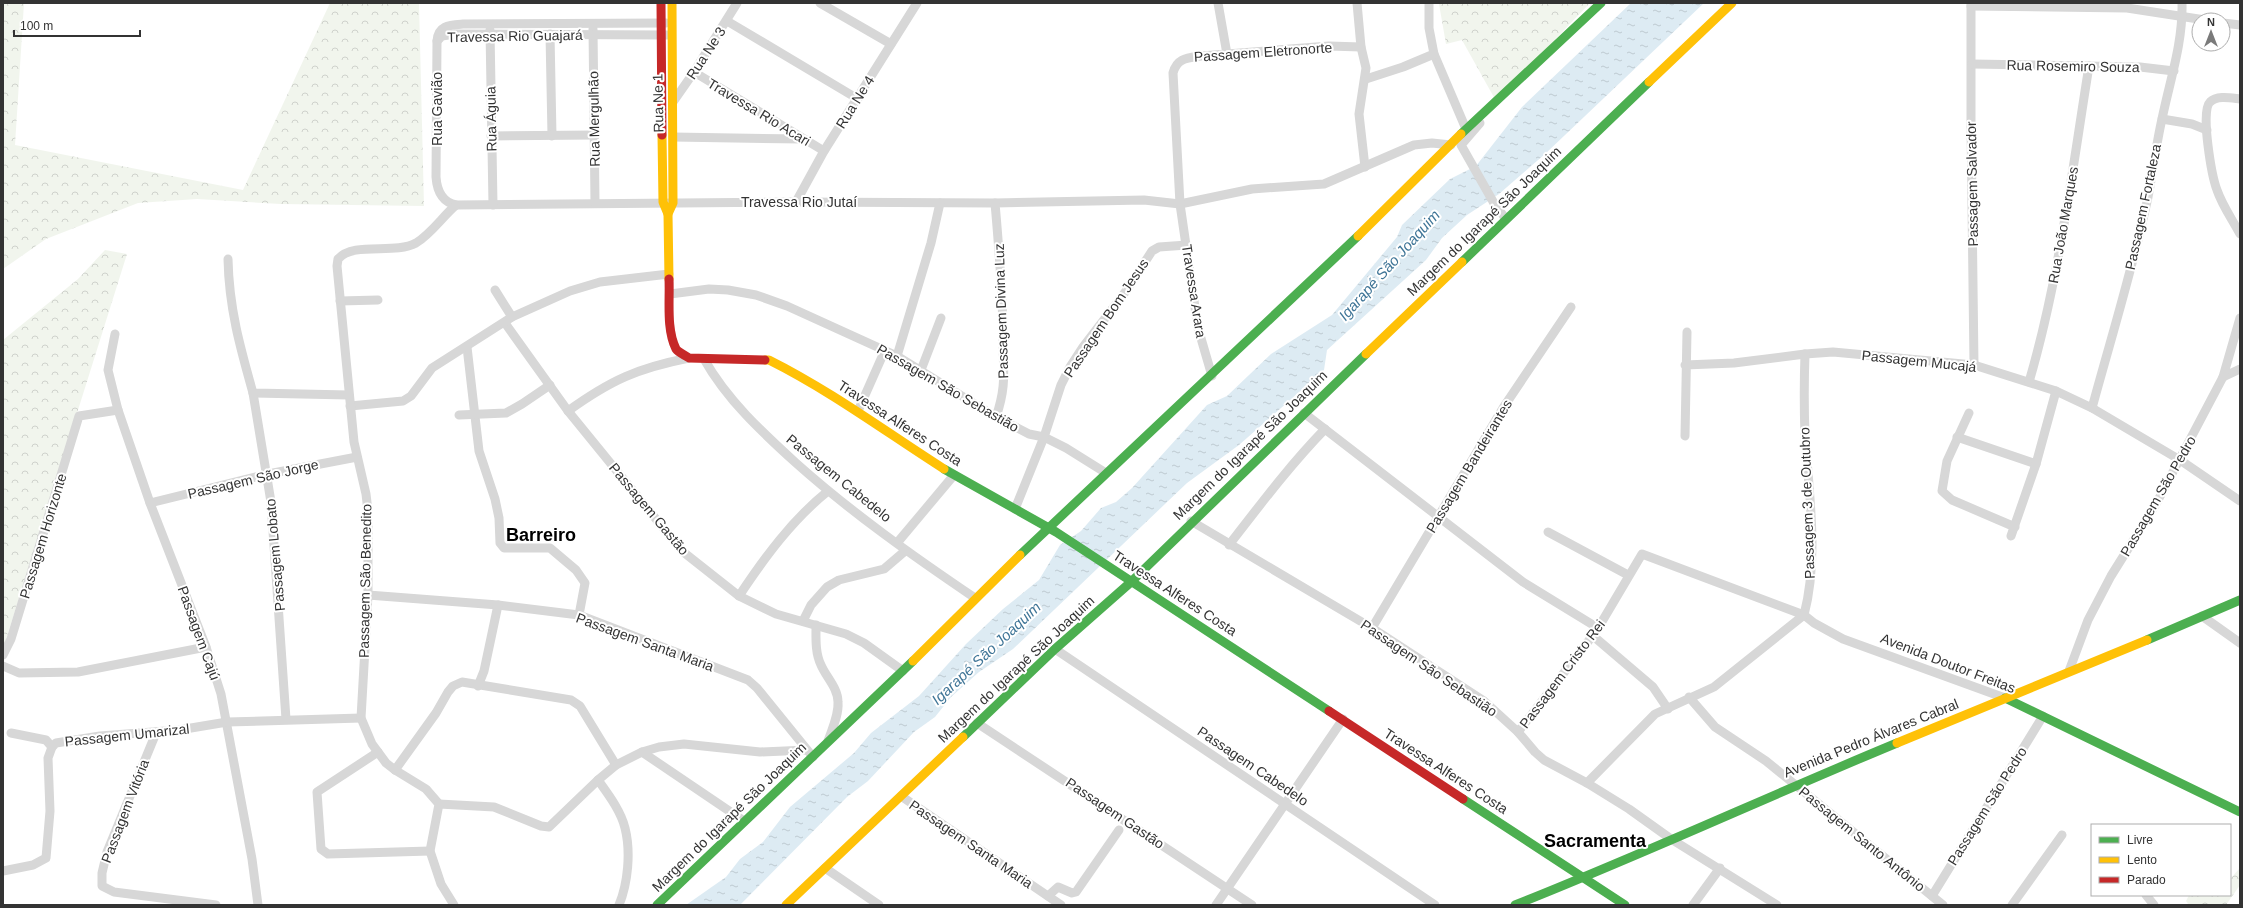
<svg xmlns="http://www.w3.org/2000/svg" width="2243" height="908" font-family="Arial,sans-serif">
	<style>
		.forest { fill: url(#forest-crowns) }
		.water { fill: url(#water-ripples) }
		.lines { fill: none; stroke-linecap: round; stroke-linejoin: round }
		.street { stroke: #d7d7d7; stroke-width: 9 }
		.fast { stroke: #4caf50; stroke-width: 9 }
		.slow { stroke: #ffc107; stroke-width: 9 }
		.jam { stroke: #c62828; stroke-width: 9 }
		.labels { text-anchor: middle; dominant-baseline: central; stroke-width: 4; stroke-linejoin: round; paint-order: stroke }
		.street-label { font-size: 14px; fill: #333; stroke: #fff }
		.water-label { font-size: 15px; font-style: italic; fill: #3f7597; stroke: #fff }
		.district-label { font-size: 18px; font-weight: bold; fill: #000; stroke: #fff }
	</style>
	<defs>
		<pattern id="forest-crowns" width="20" height="18" patternUnits="userSpaceOnUse"><rect width="20" height="18" fill="#f1f5ed"/><path d="M2 6a3 3 0 1 1 6 0M12 15a3 3 0 1 1 6 0" fill="none" stroke="#cfd2cc"/></pattern>
		<pattern id="water-ripples" width="26" height="14" patternUnits="userSpaceOnUse"><rect width="26" height="14" fill="#ddebf3"/><path d="M2 4q2-2 4 0t4 0M15 11q2-2 4 0t4 0" fill="none" stroke="#becad1"/></pattern>
	</defs>
	<rect width="100%" height="100%" fill="#fff"/>
	<g class="forest">
		<polygon points="3,3 24,3 15,145 243,190 330,3 419,3 424,206 281,204 197,199 138,203 46,239 3,269"/>
		<polygon points="1590,3 1496,101 1462,40 1446,44 1439,4"/>
		<polygon points="105,250 127,254 3,649 3,340 78,279"/>
		<polygon points="2240,868 2240,885 2226,905 2189,905 2186,901 2189,895 2230,895 2230,879"/>
	</g>
	<polygon class="water" points="1631,3 1704,3 1545,154 1499,194 1467,215 1442,238 1426,260 1327,350 1324,370 1239,445 1187,483 1013,649 979,672 951,697 935,717 914,732 868,781 847,797 740,905 686,905 726,877 740,859 763,842 790,807 854,753 871,733 919,696 966,644 1003,609 1039,580 1060,545 1081,531 1101,508 1116,502 1132,488 1207,405 1227,396 1271,354 1332,315 1397,237 1402,225 1450,179 1476,166 1522,107"/>
	<g class="lines">
		<g class="street">
			<polyline points="820,3 891,44"/>
			<polyline points="1218,3 1227,54"/>
			<polyline points="1357,3 1361,47 1366,68 1359,114 1365,167"/>
			<polyline points="1429,3 1429,28 1434,54 1466,129"/>
			<polyline points="1971,3 1971,124 1974,365"/>
			<polyline points="1971,6 2127,8 2205,20"/>
			<polyline points="727,21 858,99"/>
			<path d="M 666,23 L 463,24 C 450,25 438,25 437,41 L 436,177 C 437,191 442,202 456,205 L 796,202 L 995,203 L 1144,200 L 1180,204 L 1252,189 L 1324,184 L 1414,145 L 1432,143 L 1451,145"/>
			<polyline points="2223,23 2240,25"/>
			<polyline points="593,29 595,203"/>
			<polyline points="490,30 493,205"/>
			<polyline points="550,34 552,136"/>
			<polyline points="437,41 442,36 455,34 667,35"/>
			<polyline points="1972,64 2140,67 2174,71"/>
			<polyline points="694,72 824,151"/>
			<polyline points="1366,79 1403,67 1434,54"/>
			<path d="M 2240,99 C 2231,98 2217,95 2210,102 C 2200,111 2212,177 2217,190 C 2222,205 2232,219 2240,234"/>
			<polyline points="673,102 694,72 737,3"/>
			<polyline points="2162,119 2192,124 2207,130"/>
			<polyline points="1480,123 1461,145 1495,205 1506,219"/>
			<polyline points="491,136 594,135"/>
			<polyline points="673,137 802,139"/>
			<polyline points="796,202 824,151 917,3"/>
			<path d="M 995,203 C 999,249 1003,293 1003,339 C 1003,371 1007,385 996,417"/>
			<path d="M 228,259 C 229,308 240,347 253,393 L 349,395"/>
			<polyline points="495,290 512,317"/>
			<polyline points="670,294 709,289 728,290 756,295 787,306 897,356 996,417 1029,434 1044,437 1066,448 1106,473"/>
			<polyline points="340,301 378,300"/>
			<polyline points="505,323 568,411 682,551 739,596 776,614 846,634 864,643 903,671"/>
			<polyline points="115,334 108,370 118,410 150,503 206,647 221,694 252,859 258,905"/>
			<polyline points="467,347 479,451 495,499 499,518 500,543 504,548 550,548 576,570 585,583 579,615"/>
			<polyline points="897,356 931,243 940,203"/>
			<path d="M 704,359 C 727,400 762,432 796,463 C 852,513 913,556 975,598"/>
			<polyline points="1685,365 1734,363 1805,354 1833,352 1974,365 2056,391 2092,408 2180,460 2240,501"/>
			<polyline points="921,370 941,318"/>
			<path d="M 1212,376 L 1198,328 L 1180,204 L 1173,73 C 1177,58 1187,58 1201,56 L 1329,46 L 1361,47"/>
			<polyline points="2223,377 2240,369"/>
			<path d="M 2029,382 C 2059,280 2072,171 2089,66"/>
			<polyline points="253,393 271,502 286,719"/>
			<polyline points="350,406 403,401 411,396 432,368 512,317 570,291 600,282 669,274"/>
			<path d="M 2092,408 C 2111,338 2133,268 2148,197 C 2153,171 2156,145 2162,119 C 2170,80 2183,43 2182,3"/>
			<path d="M 568,411 C 611,380 638,368 689,358"/>
			<polyline points="858,411 885,350"/>
			<polyline points="1304,413 1523,582 1598,628"/>
			<polyline points="1969,413 1947,461 1942,491 1952,500 2015,527"/>
			<polyline points="459,415 506,413 522,404 550,385"/>
			<polyline points="1685,436 1687,332"/>
			<polyline points="1957,437 2036,464"/>
			<polyline points="150,503 268,474 357,457"/>
			<polyline points="1015,509 1044,437 1061,385 1070,367 1083,347 1126,291 1152,251 1159,247 1187,245"/>
			<polyline points="1191,521 1372,628 1484,701 1518,732 1535,752 1544,760 1587,783 1629,809 1671,839 1777,905"/>
			<polyline points="1548,532 1628,575"/>
			<polyline points="2011,536 2036,464 2056,391"/>
			<polyline points="897,543 954,475"/>
			<path d="M 1229,545 C 1260,505 1290,465 1325,429"/>
			<polyline points="368,595 498,605 579,615 748,680 757,688 813,757"/>
			<path d="M 739,596 C 765,557 792,520 828,491"/>
			<polyline points="2202,616 2240,643"/>
			<polyline points="803,621 811,605 827,587 839,580 884,569 905,551"/>
			<path d="M 816,625 C 816,638 815,653 821,665 C 826,677 838,688 838,702 C 839,715 832,729 828,741"/>
			<polyline points="1372,628 1503,408 1571,307"/>
			<polyline points="1592,635 1653,687 1668,709"/>
			<polyline points="1055,649 1435,905"/>
			<polyline points="3,655 11,639 79,416 118,410"/>
			<polyline points="3,666 19,673 78,672 206,647"/>
			<polyline points="2069,671 2088,620 2111,576 2156,504 2223,377 2240,318"/>
			<polyline points="478,686 484,671 498,605"/>
			<polyline points="1689,697 1715,727 1766,761 1943,905"/>
			<polyline points="977,723 1252,905"/>
			<polyline points="1518,732 1597,630 1642,554 1804,615 1814,623 1843,639 2005,698"/>
			<polyline points="11,733 46,740 52,747"/>
			<polyline points="156,733 107,852 102,873 102,886 114,892 216,905"/>
			<polyline points="378,752 317,792 321,849 328,854 430,851"/>
			<polyline points="642,752 744,821"/>
			<polyline points="395,770 436,713 448,692 453,686 462,682 571,700 580,706 616,765"/>
			<path d="M 598,780 C 608,794 621,811 625,828 C 631,852 628,883 619,905"/>
			<path d="M 1587,783 L 1655,714 L 1714,687 L 1804,615 C 1819,559 1809,493 1805,436 C 1804,408 1804,381 1805,354"/>
			<polyline points="901,796 1061,905"/>
			<polyline points="439,804 494,807 541,826 549,827 598,780 616,765 642,752 659,747 684,744 760,752 807,750"/>
			<polyline points="825,868 879,905"/>
			<polyline points="3,871 33,865 46,858 50,811 48,758 52,747 56,743 100,736 179,730 227,722 361,718"/>
			<polyline points="2146,895 2154,905"/>
			<polyline points="1048,896 1058,887 1072,893 1076,892 1119,830"/>
			<polyline points="1932,896 2043,716"/>
			<path d="M 454,905 L 441,884 L 430,851 L 439,804 L 426,789 L 395,770 L 386,763 L 372,744 L 361,718 L 368,595 L 368,511 L 366,494 L 354,442 L 337,266 L 338,259 C 354,241 394,255 416,243 C 431,234 443,216 456,205"/>
			<polyline points="1216,905 1343,719"/>
			<polyline points="1693,905 1720,868"/>
			<polyline points="2012,905 2062,835"/>
		</g>
		<g class="fast">
			<polyline points="1461,134 1601,3"/>
			<polyline points="1462,262 1649,82"/>
			<polyline points="944,469 1056,532 1329,711"/>
			<polyline points="1020,555 1358,236"/>
			<polyline points="2147,640 2240,600"/>
			<polyline points="2005,698 2240,812"/>
			<polyline points="963,737 1055,649 1131,582 1366,354"/>
			<polyline points="1463,799 1625,905"/>
			<polyline points="657,905 913,661"/>
			<path d="M 1515,905 C 1644,854 1769,796 1897,743"/>
		</g>
		<g class="slow">
			<polyline points="1649,82 1732,3"/>
			<polyline points="662,135 663,202 668,214"/>
			<polyline points="1358,236 1461,134"/>
			<polyline points="669,279 668,214 673,203 672,3"/>
			<polyline points="1366,354 1462,262"/>
			<path d="M 765,360 L 769,360 C 831,391 886,432 944,469"/>
			<polyline points="913,661 1020,555"/>
			<polyline points="1897,743 2147,640"/>
			<polyline points="786,905 963,737"/>
		</g>
		<g class="jam">
			<polyline points="661,3 662,135"/>
			<path d="M 669,279 C 670,300 666,329 676,349 C 679,353 685,355 689,358 L 765,360"/>
			<polyline points="1329,711 1463,799"/>
		</g>
	</g>
	<g class="labels">
		<g class="street-label">
			<text transform="translate(515 36) rotate(-1)">Travessa Rio Guajará</text>
			<text transform="translate(1263 52) rotate(-4)">Passagem Eletronorte</text>
			<text transform="translate(706 53) rotate(-57)">Rua Ne 3</text>
			<text transform="translate(2073 66) rotate(1)">Rua Rosemiro Souza</text>
			<text transform="translate(855 102) rotate(-58)">Rua Ne 4</text>
			<text transform="translate(658 103) rotate(-91)">Rua Ne 1</text>
			<text transform="translate(437 109) rotate(-90)">Rua Gavião</text>
			<text transform="translate(759 112) rotate(31)">Travessa Rio Acari</text>
			<text transform="translate(491 119) rotate(-91)">Rua Águia</text>
			<text transform="translate(594 119) rotate(-91)">Rua Mergulhão</text>
			<text transform="translate(1972 184) rotate(-91)">Passagem Salvador</text>
			<text x="799" y="202">Travessa Rio Jutaí</text>
			<text transform="translate(2143 207) rotate(-78)">Passagem Fortaleza</text>
			<text transform="translate(1484 221) rotate(-44)">Margem do Igarapé São Joaquim</text>
			<text transform="translate(2063 225) rotate(-80)">Rua João Marques</text>
			<text transform="translate(1194 291) rotate(81)">Travessa Arara</text>
			<text transform="translate(1001 311) rotate(-92)">Passagem Divina Luz</text>
			<text transform="translate(1106 318) rotate(-56)">Passagem Bom Jesus</text>
			<text transform="translate(1919 361) rotate(6)">Passagem Mucajá</text>
			<text transform="translate(948 388) rotate(30)">Passagem São Sebastião</text>
			<text transform="translate(900 423) rotate(33)">Travessa Alferes Costa</text>
			<text transform="translate(1250 445) rotate(-44)">Margem do Igarapé São Joaquim</text>
			<text transform="translate(1469 466) rotate(-59)">Passagem Bandeirantes</text>
			<text transform="translate(839 478) rotate(39)">Passagem Cabedelo</text>
			<text transform="translate(253 479) rotate(-13)">Passagem São Jorge</text>
			<text transform="translate(2158 496) rotate(-60)">Passagem São Pedro</text>
			<text transform="translate(1807 503) rotate(-92)">Passagem 3 de Outubro</text>
			<text transform="translate(649 509) rotate(50)">Passagem Gastão</text>
			<text transform="translate(43 536) rotate(-73)">Passagem Horizonte</text>
			<text transform="translate(275 555) rotate(-95)">Passagem Lobato</text>
			<text transform="translate(365 581) rotate(-89)">Passagem São Benedito</text>
			<text transform="translate(1175 593) rotate(33)">Travessa Alferes Costa</text>
			<text transform="translate(199 633) rotate(70)">Passagem Cajú</text>
			<text transform="translate(645 642) rotate(20)">Passagem Santa Maria</text>
			<text transform="translate(1948 663) rotate(21)">Avenida Doutor Freitas</text>
			<text transform="translate(1429 668) rotate(34)">Passagem São Sebastião</text>
			<text transform="translate(1016 669) rotate(-43)">Margem do Igarapé São Joaquim</text>
			<text transform="translate(1562 674) rotate(-53)">Passagem Cristo Rei</text>
			<text transform="translate(127 735) rotate(-6)">Passagem Umarizal</text>
			<text transform="translate(1871 738) rotate(-22)">Avenida Pedro Álvares Cabral</text>
			<text transform="translate(1253 766) rotate(34)">Passagem Cabedelo</text>
			<text transform="translate(1446 771) rotate(33)">Travessa Alferes Costa</text>
			<text transform="translate(1987 806) rotate(-58)">Passagem São Pedro</text>
			<text transform="translate(125 811) rotate(-69)">Passagem Vitória</text>
			<text transform="translate(1115 813) rotate(34)">Passagem Gastão</text>
			<text transform="translate(729 817) rotate(-44)">Margem do Igarapé São Joaquim</text>
			<text transform="translate(1862 839) rotate(39)">Passagem Santo Antônio</text>
			<text transform="translate(971 844) rotate(34)">Passagem Santa Maria</text>
		</g>
		<g class="water-label">
			<text transform="translate(1389 265) rotate(-48)">Igarapé São Joaquim</text>
			<text transform="translate(986 653) rotate(-43)">Igarapé São Joaquim</text>
		</g>
		<g class="district-label">
			<text x="541" y="535">Barreiro</text>
			<text x="1595" y="841">Sacramenta</text>
		</g>
	</g>
	<rect width="2243" height="908" fill="none" stroke="#333333" stroke-width="8"/>
	<rect x="2091" y="824" width="140" height="72" fill="#ffffff" stroke="#adadad"/>
	<rect x="2099" y="837" width="20" height="6" fill="#4caf50" stroke="#adadad"/>
	<text x="2127" y="844" font-size="12" fill="#333333">Livre</text>
	<rect x="2099" y="857" width="20" height="6" fill="#ffc107" stroke="#adadad"/>
	<text x="2127" y="864" font-size="12" fill="#333333">Lento</text>
	<rect x="2099" y="877" width="20" height="6" fill="#c62828" stroke="#adadad"/>
	<text x="2127" y="884" font-size="12" fill="#333333">Parado</text>
	<g transform="translate(2211 32)"><circle r="19" fill="#ffffff" stroke="#adadad"/>
	<path d="M0-3L7 15L0 10L-7 15Z" fill="#7a7a7a"/>
	<text y="-6" font-size="11" font-weight="bold" text-anchor="middle" fill="#333333">N</text>
	</g>
	<path d="M14 30v6h126v-6" fill="none" stroke="#333333" stroke-width="2"/>
	<text x="20" y="30" font-size="12" fill="#333333" stroke="#ffffff" stroke-width="3" paint-order="stroke">100 m</text>
</svg>
